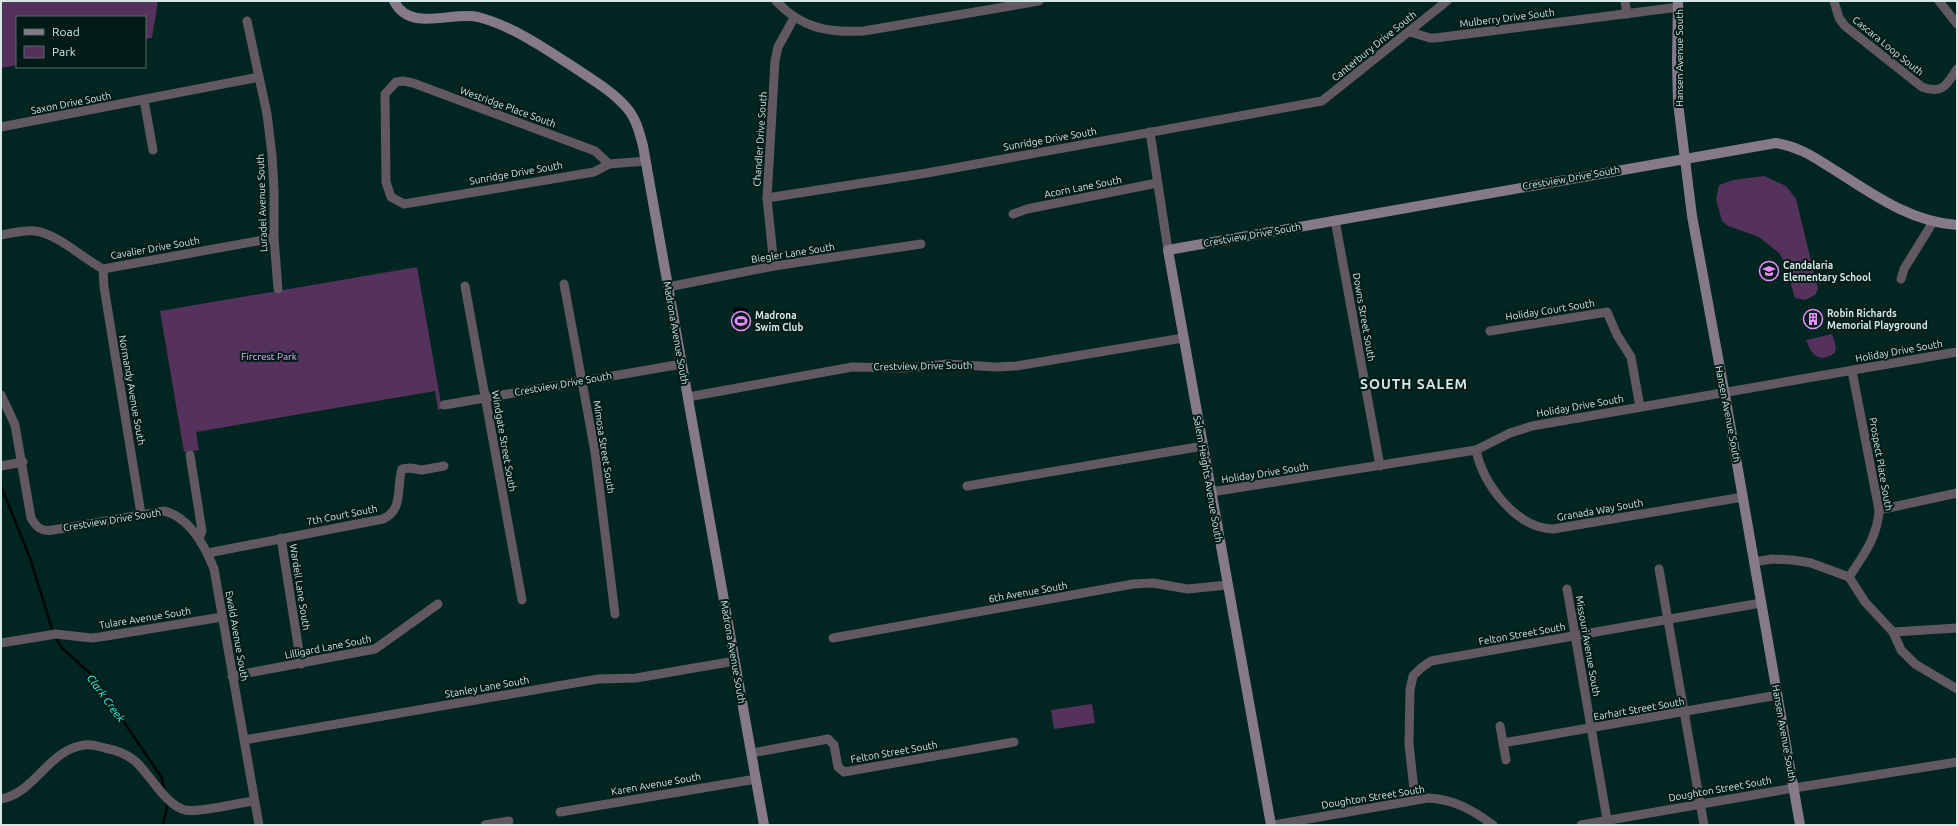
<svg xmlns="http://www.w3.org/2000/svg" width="1958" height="826" font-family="Ubuntu,sans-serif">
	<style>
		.green { fill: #54325c }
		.water { fill: #000807 }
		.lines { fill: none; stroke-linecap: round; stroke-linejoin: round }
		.stream { stroke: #000807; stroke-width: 2.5 }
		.street { stroke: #615862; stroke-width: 9 }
		.secondary { stroke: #867989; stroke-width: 10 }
		.labels { text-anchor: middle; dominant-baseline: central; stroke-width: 4; stroke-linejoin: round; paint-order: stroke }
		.street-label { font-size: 10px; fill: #d4e7e4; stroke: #011b17 }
		.poi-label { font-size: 10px; font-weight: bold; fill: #d4e7e4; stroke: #011b17; text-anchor: start }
		.park-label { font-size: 10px; fill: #eeb1fc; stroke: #011b17 }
		.water-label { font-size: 11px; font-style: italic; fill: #30fbe7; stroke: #011b17 }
		.district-label { font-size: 14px; font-weight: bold; letter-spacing: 1px; fill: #d4e7e4; stroke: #011b17 }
	</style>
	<rect width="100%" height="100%" fill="#012521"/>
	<g class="green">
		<polygon points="1,1 158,1 152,38 145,39 145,17 17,17 17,65 1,68"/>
		<polygon points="1764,176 1786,186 1796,199 1818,289 1815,295 1805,300 1795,298 1785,263 1779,253 1759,237 1728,226 1722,221 1716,199 1719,185 1733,180"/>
		<polygon points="417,267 442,409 438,410 435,391 196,432 199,450 184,452 160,311"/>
		<path d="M 1832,334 L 1836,347 L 1835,353 C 1818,364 1812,355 1806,340 Z"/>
		<polygon points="1092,704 1095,723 1054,729 1051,710"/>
	</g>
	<polygon class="water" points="735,307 748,308 744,330 737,331 733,310"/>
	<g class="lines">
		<g class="stream">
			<polyline points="1,486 30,558 53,632"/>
			<polyline points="55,637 62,648 92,675 162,778 164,791"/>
			<polyline points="163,825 167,807 166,802"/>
		</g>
		<g class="street">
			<path d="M 776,1 C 801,28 828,33 864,31 L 1039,1"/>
			<polyline points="1625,1 1627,14"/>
			<path d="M 1834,1 L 1839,18 L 1845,26 L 1922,87 C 1943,95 1947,84 1957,69"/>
			<polyline points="1939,1 1957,24"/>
			<polyline points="247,21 267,114 272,155 274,190 274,238 278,289"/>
			<polyline points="1410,32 1430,38 1435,38 1679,7"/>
			<polyline points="144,100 153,150"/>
			<polyline points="1,127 259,77"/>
			<polyline points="1150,132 1168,250"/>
			<polyline points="609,164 595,151 413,83 403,81 396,82 385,94 386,182 391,197 404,204 594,172 609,164 646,161"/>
			<polyline points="767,198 927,173 1322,101 1447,1"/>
			<polyline points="1013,214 1027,209 1157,183"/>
			<polyline points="1335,220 1380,466"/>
			<path d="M 1,235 C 12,233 24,230 35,231 C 58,234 82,258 103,269 L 274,238"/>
			<polyline points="774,266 767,198 775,61 778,47 794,18"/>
			<polyline points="103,269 104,287 141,514"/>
			<polyline points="1901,279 1904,269 1933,222"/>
			<polyline points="564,284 595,452 615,614"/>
			<polyline points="465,286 522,600"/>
			<polyline points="668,287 774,266 921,244"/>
			<polyline points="1490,331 1607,312 1617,335 1631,357 1640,407"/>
			<path d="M 1,395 L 15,425 L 31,518 C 37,528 42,532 53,530 L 164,511 C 190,517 205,546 214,569 L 259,825"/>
			<polyline points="688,397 852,367 905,368 948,364 996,367 1016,366 1183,338"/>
			<polyline points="444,405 682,364"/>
			<path d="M 1476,450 C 1483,484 1516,528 1553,529 L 1743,497"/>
			<polyline points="190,455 202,531 199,538"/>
			<polyline points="1,466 23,462"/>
			<polyline points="967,486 1203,446"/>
			<polyline points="1211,492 1476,450 1510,433 1532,426 1957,352"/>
			<polyline points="1879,510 1957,493"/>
			<polyline points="281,538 301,664"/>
			<path d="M 208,553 L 383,519 C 404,510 396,487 402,469 L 410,468 L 422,470 L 444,466"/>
			<polyline points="1754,562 1772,559 1793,560 1811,563 1849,577 1865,602 1893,632 1901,650 1915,664 1957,689"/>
			<polyline points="1659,569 1704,825"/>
			<path d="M 1849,577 C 1863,556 1878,536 1879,510 L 1852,371"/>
			<polyline points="1567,589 1608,825"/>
			<polyline points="1893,632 1957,628"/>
			<polyline points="833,638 1133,584 1153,583 1188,589 1227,585"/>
			<polyline points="1,643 56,634 91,638 100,637 222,617"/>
			<polyline points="232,676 375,649 438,604"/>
			<polyline points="1500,726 1503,743"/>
			<polyline points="244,740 598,679 636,678 735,661"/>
			<polyline points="752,753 828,739 834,745 838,767 844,772 1014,742"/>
			<polyline points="1506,760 1503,743 1778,695"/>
			<path d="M 1,799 C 35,793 48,750 84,745 C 91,744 98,746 105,748 C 115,750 127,754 135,761 C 150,774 165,805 185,810 C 200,813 237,803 254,801"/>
			<polyline points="1415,799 1409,744 1410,690 1413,676 1421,668 1431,661 1761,603"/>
			<polyline points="560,812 756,779"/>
			<polyline points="485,825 509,821"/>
			<path d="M 1274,825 L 1428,798 C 1453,799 1473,810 1493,825"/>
			<polyline points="1581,825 1794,788 1957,762"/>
		</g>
		<g class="secondary">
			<path d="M 394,1 C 410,33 451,11 478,17 C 513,26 546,49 575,68 C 593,80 612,91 626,107 C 636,118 639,131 643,146 L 764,825"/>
			<polyline points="1678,1 1677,61 1678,103 1692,216 1726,401 1800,825"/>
			<path d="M 1271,825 L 1168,250 L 1776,143 C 1796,146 1811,155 1828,166 C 1869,191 1908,222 1957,225"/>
		</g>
	</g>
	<defs>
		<g id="school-ring" transform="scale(1)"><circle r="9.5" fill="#011b17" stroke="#e98dfe" stroke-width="1.5"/><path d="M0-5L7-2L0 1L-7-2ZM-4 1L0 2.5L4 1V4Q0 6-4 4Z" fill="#e98dfe"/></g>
		<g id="building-ring" transform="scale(1)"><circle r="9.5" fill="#011b17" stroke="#e98dfe" stroke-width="1.5"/><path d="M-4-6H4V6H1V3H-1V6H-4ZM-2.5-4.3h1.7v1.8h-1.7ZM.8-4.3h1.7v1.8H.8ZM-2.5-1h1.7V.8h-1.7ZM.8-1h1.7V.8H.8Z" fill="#e98dfe"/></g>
		<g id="stadium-ring" transform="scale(1)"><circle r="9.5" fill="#011b17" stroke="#e98dfe" stroke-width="1.5"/><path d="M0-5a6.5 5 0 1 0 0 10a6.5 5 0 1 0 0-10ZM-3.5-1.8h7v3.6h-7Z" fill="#e98dfe"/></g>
	</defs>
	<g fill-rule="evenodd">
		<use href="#school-ring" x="1769" y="271"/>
		<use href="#building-ring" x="1813" y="319"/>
		<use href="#stadium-ring" x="741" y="321"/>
	</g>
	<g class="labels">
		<g class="street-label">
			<text transform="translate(1507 18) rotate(-7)">Mulberry Drive South</text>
			<text transform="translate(1374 46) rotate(-39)">Canterbury Drive South</text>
			<text transform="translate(1888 46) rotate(39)">Cascara Loop South</text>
			<text transform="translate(1679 58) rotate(-90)">Hansen Avenue South</text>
			<text transform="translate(71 103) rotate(-11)">Saxon Drive South</text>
			<text transform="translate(508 107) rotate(20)">Westridge Place South</text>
			<text transform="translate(760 139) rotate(-86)">Chandler Drive South</text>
			<text transform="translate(1050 139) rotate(-10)">Sunridge Drive South</text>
			<text transform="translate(516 173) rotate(-10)">Sunridge Drive South</text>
			<text transform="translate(1571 178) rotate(-10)">Crestview Drive South</text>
			<text transform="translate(1083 187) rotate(-11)">Acorn Lane South</text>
			<text transform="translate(262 203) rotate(-92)">Luradel Avenue South</text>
			<text transform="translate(1252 235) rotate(-10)">Crestview Drive South</text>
			<text transform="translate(155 248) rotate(-10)">Cavalier Drive South</text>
			<text transform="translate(793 253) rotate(-9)">Biegler Lane South</text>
			<text transform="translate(1550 310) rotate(-9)">Holiday Court South</text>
			<text transform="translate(1364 317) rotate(80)">Downs Street South</text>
			<text transform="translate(676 333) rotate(80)">Madrona Avenue South</text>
			<text transform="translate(1899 351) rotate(-10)">Holiday Drive South</text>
			<text transform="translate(923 366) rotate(-1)">Crestview Drive South</text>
			<text transform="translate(563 384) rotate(-10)">Crestview Drive South</text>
			<text transform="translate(132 390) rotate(80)">Normandy Avenue South</text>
			<text transform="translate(1580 406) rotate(-10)">Holiday Drive South</text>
			<text transform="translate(1728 414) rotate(79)">Hansen Avenue South</text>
			<text transform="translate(504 441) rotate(80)">Windgate Street South</text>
			<text transform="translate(604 447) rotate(81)">Mimosa Street South</text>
			<text transform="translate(1881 464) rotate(80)">Prospect Place South</text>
			<text transform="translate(1265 473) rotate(-9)">Holiday Drive South</text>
			<text transform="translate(1208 479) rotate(80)">Salem Heights Avenue South</text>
			<text transform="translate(1600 510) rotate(-10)">Granada Way South</text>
			<text transform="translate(342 515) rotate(-11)">7th Court South</text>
			<text transform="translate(112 520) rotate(-9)">Crestview Drive South</text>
			<text transform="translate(300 587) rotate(81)">Wardell Lane South</text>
			<text transform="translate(1028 592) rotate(-10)">6th Avenue South</text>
			<text transform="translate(145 618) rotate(-9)">Tulare Avenue South</text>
			<text transform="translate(1522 634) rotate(-10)">Felton Street South</text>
			<text transform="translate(237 636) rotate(80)">Ewald Avenue South</text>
			<text transform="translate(1588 646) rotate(80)">Missouri Avenue South</text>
			<text transform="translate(328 647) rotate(-11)">Lilligard Lane South</text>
			<text transform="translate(733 652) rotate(80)">Madrona Avenue South</text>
			<text transform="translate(487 687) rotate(-10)">Stanley Lane South</text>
			<text transform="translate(1639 709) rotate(-10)">Earhart Street South</text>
			<text transform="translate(1784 733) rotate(80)">Hansen Avenue South</text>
			<text transform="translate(894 752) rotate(-10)">Felton Street South</text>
			<text transform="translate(656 784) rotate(-10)">Karen Avenue South</text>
			<text transform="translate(1720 789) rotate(-10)">Doughton Street South</text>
			<text transform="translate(1373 797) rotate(-9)">Doughton Street South</text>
		</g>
		<g class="poi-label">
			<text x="1783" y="265">Candalaria<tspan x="1783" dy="12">Elementary School</tspan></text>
			<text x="1827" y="313">Robin Richards<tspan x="1827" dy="12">Memorial Playground</tspan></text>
			<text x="755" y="315">Madrona<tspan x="755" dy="12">Swim Club</tspan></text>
		</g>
		<g class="park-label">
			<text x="269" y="356">Fircrest Park</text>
		</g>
		<g class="water-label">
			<text transform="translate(106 698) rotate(54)">Clark Creek</text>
		</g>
		<g class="district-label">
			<text x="1414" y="384">SOUTH SALEM</text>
		</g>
	</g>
	<rect width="1958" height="826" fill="none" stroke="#d4e7e4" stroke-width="4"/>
	<rect x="16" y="16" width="130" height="52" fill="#011b17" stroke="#556d69"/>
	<rect x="24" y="29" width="20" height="6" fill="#867989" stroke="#556d69"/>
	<text x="52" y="36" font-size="12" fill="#d4e7e4">Road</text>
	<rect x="24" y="46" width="20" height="12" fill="#54325c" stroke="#556d69"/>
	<text x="52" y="56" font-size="12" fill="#d4e7e4">Park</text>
</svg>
